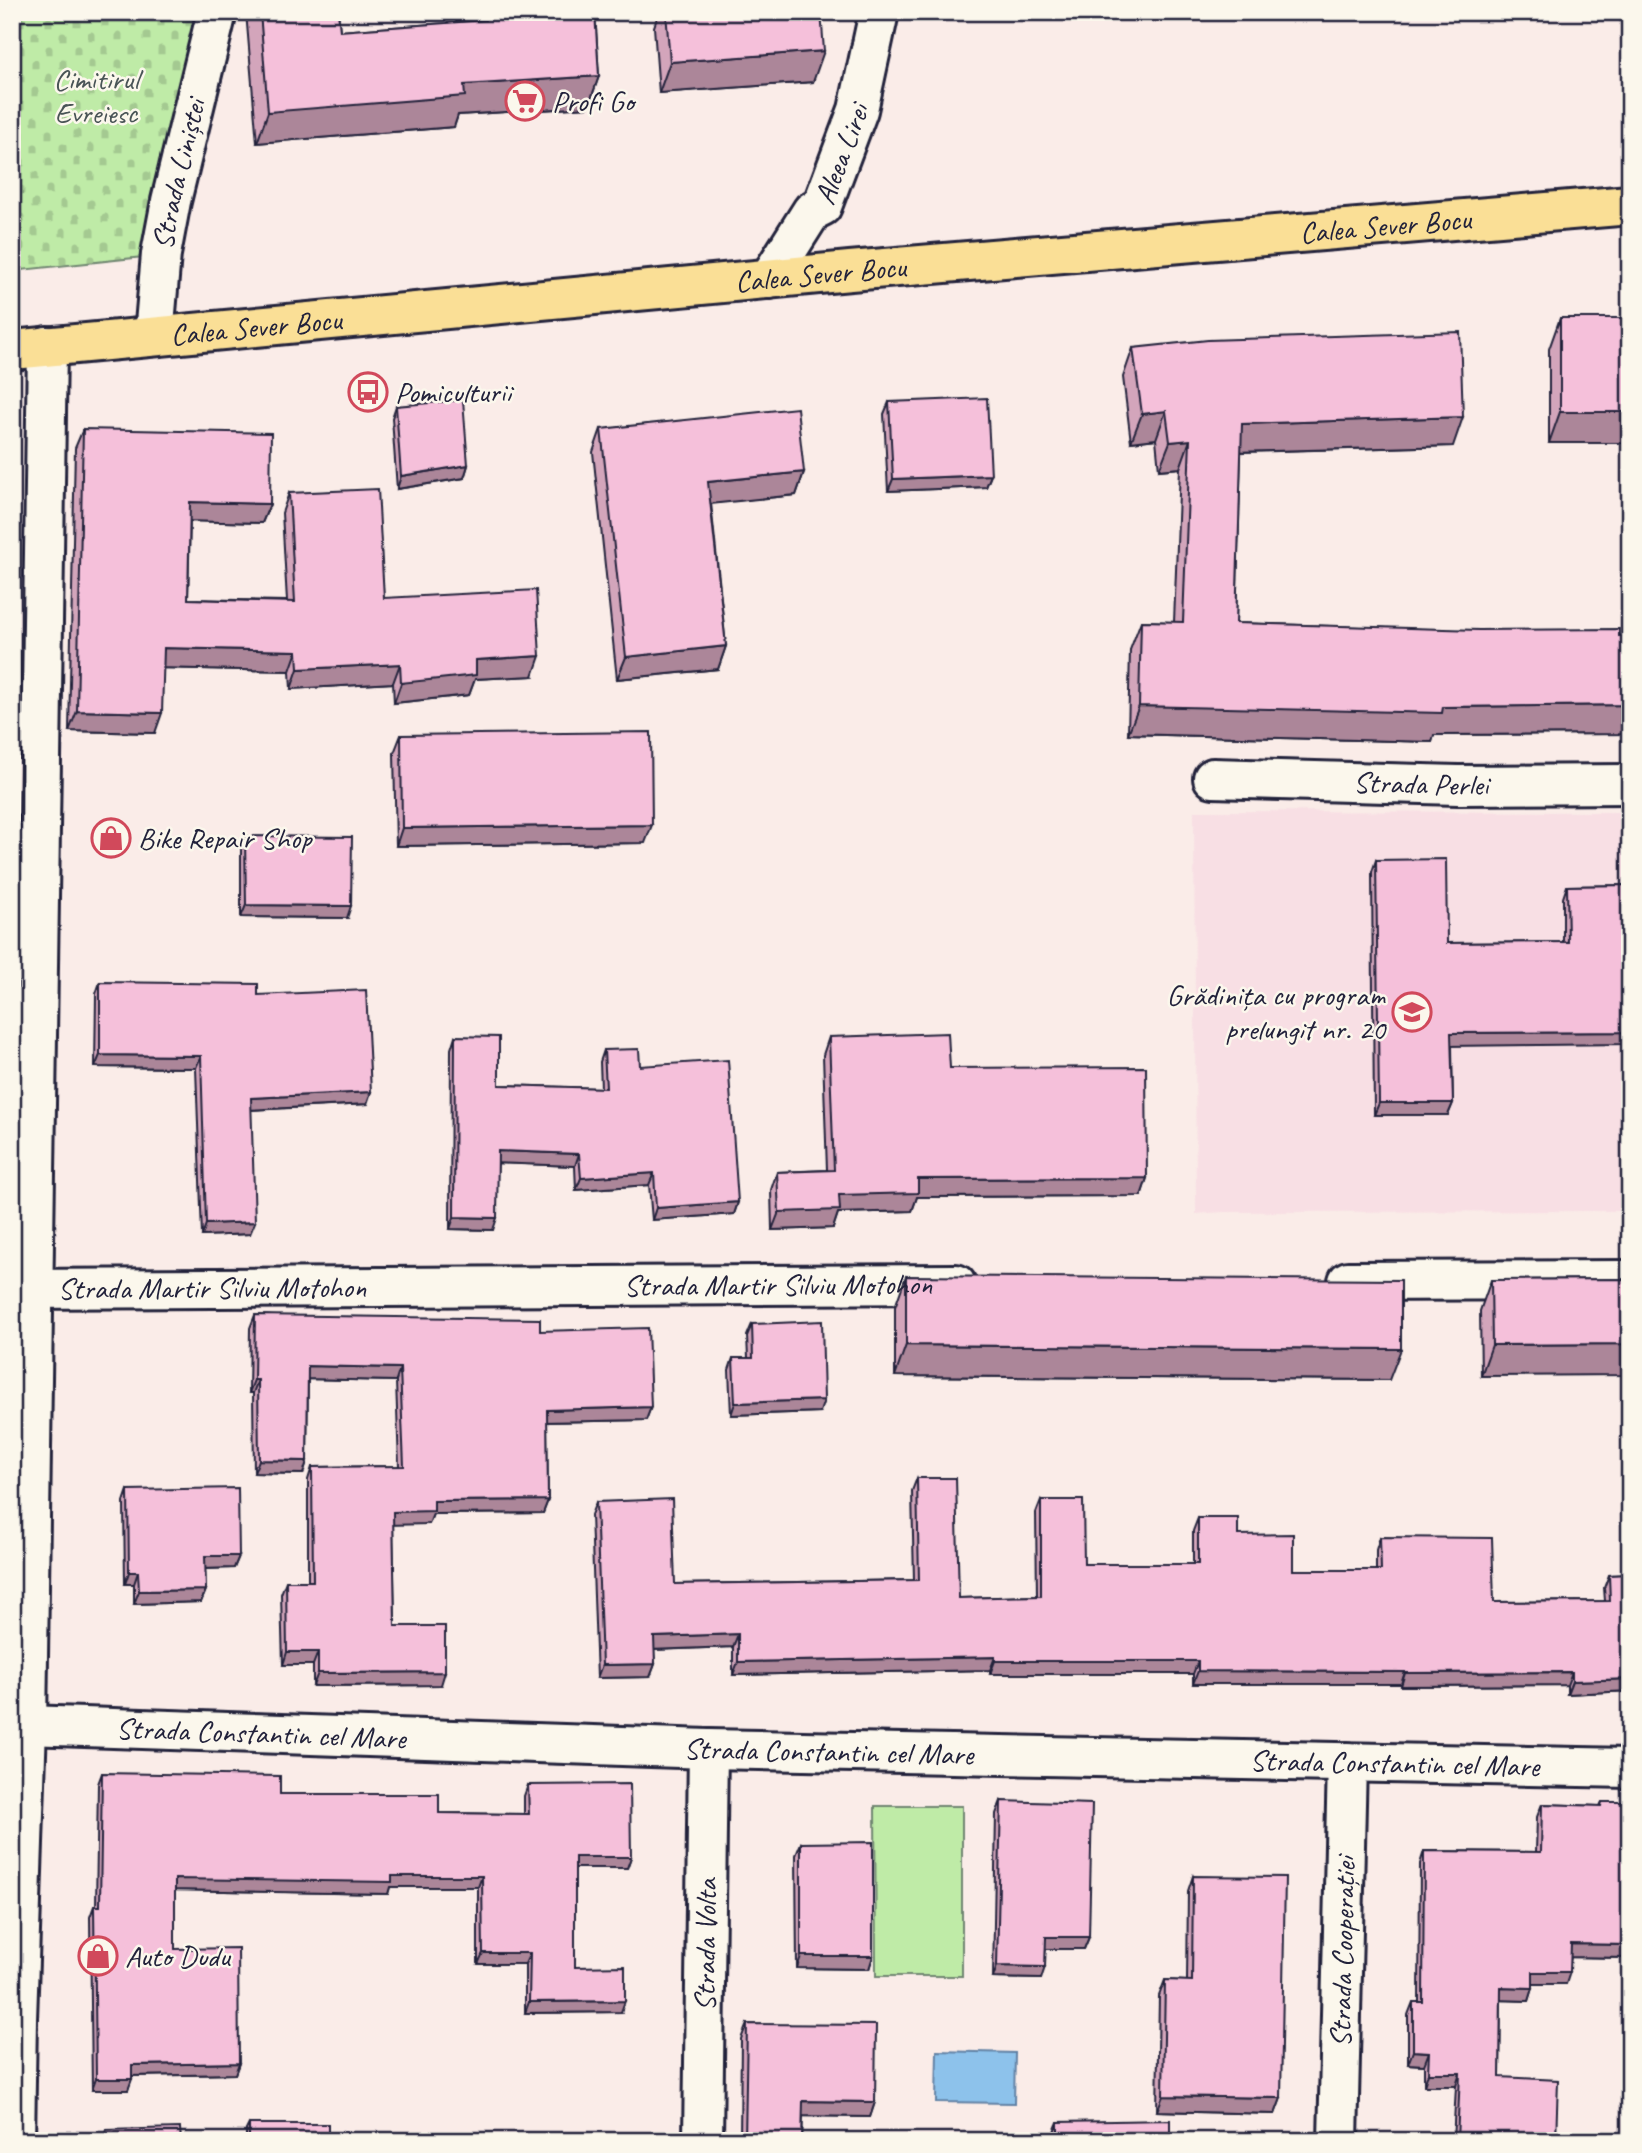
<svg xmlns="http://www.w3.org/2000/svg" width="1642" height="2153" font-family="Caveat,sans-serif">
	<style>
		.built { fill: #f8dfe4 }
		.cemetery { fill: url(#cemetery-stones); stroke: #708671; stroke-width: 2 }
		.park { fill: #bfeba7; stroke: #708671; stroke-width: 2 }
		.water { fill: #8dc2eb; stroke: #6282a5; stroke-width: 2 }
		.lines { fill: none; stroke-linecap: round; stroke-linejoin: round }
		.minor-casing { stroke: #22223b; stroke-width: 44 }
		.major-casing { stroke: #22223b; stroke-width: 44 }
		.minor { stroke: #fbf7ec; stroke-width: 38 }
		.major { stroke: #fadf96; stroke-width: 38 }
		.wall { fill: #d3a5bb; stroke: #22223b; stroke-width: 2 }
		.shaded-wall { fill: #ac8699; stroke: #22223b; stroke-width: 2 }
		.building { fill: #f5c0da; stroke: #22223b; stroke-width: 2 }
		.labels { text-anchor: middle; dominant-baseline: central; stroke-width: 5; stroke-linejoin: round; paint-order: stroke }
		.park-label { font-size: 30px; fill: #495456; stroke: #fbf7ec }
		.poi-label { font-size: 30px; fill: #22223b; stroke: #fbf7ec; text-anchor: start }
		.street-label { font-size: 30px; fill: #22223b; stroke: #fbf7ec }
	</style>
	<defs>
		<pattern id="cemetery-stones" width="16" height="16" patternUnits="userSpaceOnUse" patternTransform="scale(1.75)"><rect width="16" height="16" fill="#bfeba7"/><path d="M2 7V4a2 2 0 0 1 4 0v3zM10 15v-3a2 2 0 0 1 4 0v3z" fill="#a4c991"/></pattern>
	</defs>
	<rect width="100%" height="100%" fill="#faece8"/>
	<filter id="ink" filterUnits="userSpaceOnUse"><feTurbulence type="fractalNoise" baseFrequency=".0143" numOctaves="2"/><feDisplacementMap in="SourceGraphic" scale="14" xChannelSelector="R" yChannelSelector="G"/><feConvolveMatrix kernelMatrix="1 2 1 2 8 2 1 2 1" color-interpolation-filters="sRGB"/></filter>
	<g filter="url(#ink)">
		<polygon class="built" points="1194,811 1630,812 1630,1211 1223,1212 1196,1214"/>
		<polygon class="cemetery" points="12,12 202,12 143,257 12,271"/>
		<polygon class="park" points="875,1806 962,1806 962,1976 876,1976"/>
		<polygon class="water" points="937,2051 1015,2053 1014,2103 936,2102"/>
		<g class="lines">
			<g class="minor-casing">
				<g id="minor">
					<path id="s1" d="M 769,279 L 812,211 L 822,206 L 858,110 L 879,12"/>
					<path id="s2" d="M 154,336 L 161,254 L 171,201 L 217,12"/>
					<path id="s3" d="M 1213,778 L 1458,785 L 1630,784"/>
					<polyline points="1348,1281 1630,1280"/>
					<path id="s4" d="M 12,1289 L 956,1284"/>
					<path id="s5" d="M 27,1725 L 708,1749 L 1630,1768"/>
					<polyline points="15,2141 17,2019 27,1725 47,346"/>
					<path id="s6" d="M 703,2141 L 708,1749"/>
					<path id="s7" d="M 1338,2141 L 1347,1762"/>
				</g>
			</g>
			<g class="major-casing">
				<g id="major">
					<path id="s8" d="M 12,350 L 850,271 L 1630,205"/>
				</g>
			</g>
			<use href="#minor" class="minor"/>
			<use href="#major" class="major"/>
		</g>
		<g class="wall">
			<polygon points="246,12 338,12 340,31 472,21 472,17 473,12 595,12 599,76 588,107 458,115 454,127 257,143"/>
			<polygon points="659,12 821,12 813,82 659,93 654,27"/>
			<polygon points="1560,318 1630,318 1630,443 1549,443 1549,349"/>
			<polygon points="1133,348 1453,446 1241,452 1236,623 1630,636 1630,734 1434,735 1432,742 1128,734 1130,650 1141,621 1174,622 1180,468 1159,470 1156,439 1131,442 1123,377"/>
			<polygon points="889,402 991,475 986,487 888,491 884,414"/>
			<polygon points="396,406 468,465 464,478 397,489 392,418"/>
			<polygon points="83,429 270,504 262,523 190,521 188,599 287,601 282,513 289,493 384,598 533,676 475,679 469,695 394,703 393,683 291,689 290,671 163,668 155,733 69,731 75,448"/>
			<polygon points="601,429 804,472 796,495 711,503 726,646 718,669 617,679 593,452"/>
			<polygon points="401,735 645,843 396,846 394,753"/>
			<polygon points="245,836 347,918 241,917 241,848"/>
			<polygon points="1376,860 1447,943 1563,942 1563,898 1567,886 1630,885 1452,1045 1453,1103 1448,1115 1374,1115 1372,872"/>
			<polygon points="100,982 258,995 367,1104 251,1110 250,1234 202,1236 196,1068 95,1067 96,994"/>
			<polygon points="455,1036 499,1085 601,1088 600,1062 604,1050 640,1066 738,1202 734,1214 652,1220 649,1185 576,1190 575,1166 498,1163 493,1230 450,1229 451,1049"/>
			<polygon points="829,1037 950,1068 1147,1178 1141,1196 917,1197 912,1211 838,1213 833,1228 772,1230 771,1190 777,1172 827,1170 823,1055"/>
			<polygon points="906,1276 1389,1380 895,1376 895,1307"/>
			<polygon points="1630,1279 1481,1376 1480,1311 1491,1280"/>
			<polygon points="255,1315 540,1331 651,1407 646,1420 547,1422 548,1500 543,1513 433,1514 429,1524 393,1524 395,1626 441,1685 313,1686 313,1665 283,1665 281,1594 286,1581 308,1581 308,1480 312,1467 399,1466 396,1381 308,1379 307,1461 303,1474 254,1473 253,1393 249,1393 250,1328"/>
			<polygon points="752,1324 820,1412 731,1415 729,1370 733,1358 748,1358 747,1336"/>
			<polygon points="917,1478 959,1598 1037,1596 1036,1513 1041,1500 1084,1564 1193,1564 1193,1531 1198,1518 1238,1535 1293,1570 1376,1570 1376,1550 1380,1537 1494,1602 1605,1601 1604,1588 1609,1575 1630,1574 1630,1691 1567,1694 1567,1685 1401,1686 1401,1684 1193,1684 1193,1674 990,1674 990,1670 733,1675 733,1647 654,1650 655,1664 650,1677 597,1678 591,1515 596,1502 675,1584 914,1580 912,1491"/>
			<polygon points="128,1490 239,1556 234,1568 205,1569 206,1590 201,1602 134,1604 134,1584 125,1584 124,1502"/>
			<polygon points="102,1773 439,1813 524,1814 524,1796 528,1785 631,1857 627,1868 575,1868 575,1967 621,2012 525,2013 525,1964 478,1964 478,1887 390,1887 388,1894 175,1890 175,1949 239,2063 235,2074 132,2076 128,2090 92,2090 90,1917 94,1906 96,1906 98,1784"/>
			<polygon points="1001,1801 1089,1937 1084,1949 1046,1949 1041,1979 993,1978 996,1814"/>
			<polygon points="1602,1802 1630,1802 1630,1952 1628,1958 1571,1957 1566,1984 1533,1984 1533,1988 1529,2001 1501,2000 1500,2077 1556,2141 1453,2141 1456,2086 1424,2086 1424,2065 1408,2064 1408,2015 1413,2002 1419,2002 1420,1864 1424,1851 1536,1852 1537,1817 1542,1804 1600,1806"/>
			<polygon points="801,1843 873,1956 869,1969 797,1968 796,1855"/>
			<polygon points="1193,1876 1281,2098 1275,2114 1157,2111 1159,1996 1165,1980 1187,1981 1188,1891"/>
			<polygon points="747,2024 875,2102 870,2117 803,2116 802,2141 740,2141 741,2039"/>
			<polygon points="1058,2122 1170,2141 1054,2141 1053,2134"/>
			<polygon points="249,2124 328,2141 246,2141 246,2130"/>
			<polygon points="106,2130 181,2141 102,2141"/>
		</g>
		<g class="shaded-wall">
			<polygon points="824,51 813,82 659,93 670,62"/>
			<polygon points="599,76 588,107 458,115 454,127 257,143 268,112 464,85"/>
			<polygon points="1166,411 1156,439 1131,442 1142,414"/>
			<polygon points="1560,412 1630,412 1630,443 1549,443"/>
			<polygon points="1463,417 1453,446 1232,452 1242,424"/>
			<polygon points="1190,440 1180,468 1159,470 1170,442"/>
			<polygon points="468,465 464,478 397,489 401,476"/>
			<polygon points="804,472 796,495 700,505 708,482"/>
			<polygon points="991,475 986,487 888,491 893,479"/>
			<polygon points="190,502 270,504 262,523 183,521"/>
			<polygon points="726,646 718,669 617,679 626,657"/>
			<polygon points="164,648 297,651 290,671 157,668"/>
			<polygon points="540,656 533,676 475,679 469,695 394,703 401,683 476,660"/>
			<polygon points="400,664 393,683 291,689 298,669"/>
			<polygon points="1630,705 1630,734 1434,735 1432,742 1128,734 1139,706 1443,707"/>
			<polygon points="77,711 162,713 155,733 69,731"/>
			<polygon points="652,825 645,843 396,846 402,828"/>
			<polygon points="246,905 351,906 347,918 241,917"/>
			<polygon points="1630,1032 1630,1044 1447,1046 1451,1033"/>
			<polygon points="100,1055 201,1056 196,1068 95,1067"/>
			<polygon points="371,1092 367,1104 247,1110 251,1098"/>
			<polygon points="1379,1103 1453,1103 1448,1115 1374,1115"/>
			<polygon points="498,1151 579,1154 575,1166 493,1163"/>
			<polygon points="654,1173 649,1185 576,1190 581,1178"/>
			<polygon points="1147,1178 1141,1196 917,1197 912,1211 838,1213 833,1228 772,1230 779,1212 839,1195 918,1179"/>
			<polygon points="738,1202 734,1214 652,1220 656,1208"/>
			<polygon points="454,1217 497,1218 493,1230 450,1229"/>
			<polygon points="255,1222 250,1234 202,1236 206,1224"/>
			<polygon points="1630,1344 1630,1375 1481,1376 1492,1345"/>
			<polygon points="906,1345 1401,1349 1389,1380 895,1376"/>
			<polygon points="308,1366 400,1368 396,1381 303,1379"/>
			<polygon points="254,1380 258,1380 253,1393 249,1393"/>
			<polygon points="824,1400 820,1412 731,1415 735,1403"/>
			<polygon points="651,1407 646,1420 542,1422 547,1410"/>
			<polygon points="259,1460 307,1461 303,1474 254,1473"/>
			<polygon points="548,1500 543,1513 433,1514 429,1524 388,1525 393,1512 434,1501"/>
			<polygon points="205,1556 239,1556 234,1568 201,1569"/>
			<polygon points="129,1572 138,1572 134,1584 125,1584"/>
			<polygon points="206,1590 201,1602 134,1604 139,1591"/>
			<polygon points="738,1634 733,1647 649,1650 654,1637"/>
			<polygon points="287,1652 318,1652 313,1665 283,1665"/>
			<polygon points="995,1657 990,1670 733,1675 738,1662"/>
			<polygon points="995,1661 1198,1661 1193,1674 990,1674"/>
			<polygon points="655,1664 650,1677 597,1678 602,1665"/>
			<polygon points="1198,1671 1405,1672 1401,1684 1193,1684"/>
			<polygon points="445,1672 441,1685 313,1686 318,1673"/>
			<polygon points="1572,1672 1567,1685 1401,1686 1405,1673"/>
			<polygon points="1630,1679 1630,1691 1567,1694 1572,1681"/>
			<polygon points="575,1857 631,1857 627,1868 571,1868"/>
			<polygon points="392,1876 482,1876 478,1887 390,1887 388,1894 171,1890 175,1879"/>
			<polygon points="1046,1937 1089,1937 1084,1949 1042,1949"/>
			<polygon points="1571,1944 1630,1945 1630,1952 1628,1958 1566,1957"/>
			<polygon points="483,1953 530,1953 525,1964 478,1964"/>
			<polygon points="801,1956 873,1956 869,1969 797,1968"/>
			<polygon points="997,1966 1045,1967 1041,1979 993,1978"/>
			<polygon points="1533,1972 1570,1972 1566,1984 1529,1984"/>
			<polygon points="1501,1987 1533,1988 1529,2001 1496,2000"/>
			<polygon points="625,2001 621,2012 525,2013 529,2002"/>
			<polygon points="1413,2051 1429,2052 1424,2065 1408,2064"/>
			<polygon points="239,2063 235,2074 128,2076 132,2065"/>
			<polygon points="1428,2073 1460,2073 1456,2086 1424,2086"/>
			<polygon points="96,2079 132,2079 128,2090 92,2090"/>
			<polygon points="1163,2096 1281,2098 1275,2114 1157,2111"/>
			<polygon points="803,2101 875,2102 870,2117 798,2116"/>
		</g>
		<g class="building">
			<polygon points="260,12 338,12 340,31 485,20 485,12 595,12 599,76 464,85 465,96 268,112"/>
			<polygon points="666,12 821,12 824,51 670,62"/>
			<rect x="1560" y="318" width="70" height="94"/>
			<polygon points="1460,332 1463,417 1242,424 1236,623 1479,630 1619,629 1619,636 1630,636 1630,705 1443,707 1442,713 1139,706 1141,621 1183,622 1190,440 1170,442 1166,411 1142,414 1133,348 1208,340"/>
			<polygon points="987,398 991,475 893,479 889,402"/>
			<polygon points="463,400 468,465 401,476 396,406"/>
			<polygon points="797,408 804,472 708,482 726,646 626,657 601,429"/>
			<polygon points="83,429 271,433 270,504 190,502 188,599 295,602 289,493 378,489 384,598 536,590 540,656 476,660 476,675 401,683 400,664 298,669 297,651 164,648 162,713 77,711"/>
			<polygon points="651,732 652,825 402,828 401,735"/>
			<polygon points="245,836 352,837 351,906 246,905"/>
			<polygon points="1446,859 1447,943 1568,942 1567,886 1630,885 1630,1032 1451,1033 1453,1103 1379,1103 1376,860"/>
			<polygon points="100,982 258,984 258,995 366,990 371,1092 251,1098 255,1222 206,1224 201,1056 100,1055"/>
			<polygon points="948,1033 950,1068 1146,1067 1147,1178 918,1179 918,1193 839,1195 840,1210 779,1212 777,1172 834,1170 829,1037"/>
			<polygon points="455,1036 499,1037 499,1085 606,1088 604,1050 639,1049 640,1066 728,1060 738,1202 656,1208 654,1173 581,1178 579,1154 498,1151 497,1218 454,1217"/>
			<polygon points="906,1276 1401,1280 1401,1349 906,1345"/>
			<polygon points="1630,1279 1630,1344 1492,1345 1491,1280"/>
			<polygon points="255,1315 540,1319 540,1331 648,1328 651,1407 547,1410 548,1500 434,1501 434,1511 393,1512 395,1626 445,1626 445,1672 318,1673 318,1652 287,1652 286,1581 313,1581 312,1467 404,1466 400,1368 308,1366 307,1461 259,1460 258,1380 254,1380"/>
			<polygon points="822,1321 824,1400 735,1403 733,1358 753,1358 752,1324"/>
			<polygon points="917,1478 956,1478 959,1598 1041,1596 1041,1500 1083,1500 1084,1564 1198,1564 1198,1518 1238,1518 1238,1535 1293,1534 1293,1570 1381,1570 1380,1537 1492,1538 1494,1602 1610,1601 1609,1575 1630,1574 1630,1679 1572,1681 1572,1672 1405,1673 1405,1672 1198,1671 1198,1661 995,1661 995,1657 738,1662 738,1634 654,1637 655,1664 602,1665 596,1502 672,1499 675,1584 919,1580"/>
			<polygon points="238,1488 239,1556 205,1556 206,1590 139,1591 138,1572 129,1572 128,1490"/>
			<polygon points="102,1773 280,1776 280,1794 439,1794 439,1813 529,1814 528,1785 630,1784 631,1857 575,1857 575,1967 625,1966 625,2001 529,2002 530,1953 483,1953 482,1876 392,1876 392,1882 175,1879 175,1949 238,1948 239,2063 132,2065 132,2079 96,2079 94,1906 100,1906"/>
			<polygon points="1001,1801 1092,1804 1089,1937 1046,1937 1045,1967 997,1966"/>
			<polygon points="1602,1802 1630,1802 1630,1945 1571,1944 1570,1972 1533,1972 1533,1988 1501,1987 1500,2077 1558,2080 1556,2141 1457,2141 1460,2073 1428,2073 1429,2052 1413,2051 1413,2002 1423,2002 1424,1851 1541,1852 1542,1804 1601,1806"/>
			<polygon points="873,1842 873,1956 801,1956 801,1843"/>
			<polygon points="1193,1876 1285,1877 1281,2098 1163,2096 1165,1980 1192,1981"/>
			<polygon points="747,2024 876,2025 875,2102 803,2101 802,2141 745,2141"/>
			<polygon points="1170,2120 1170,2141 1058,2141 1058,2122"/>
			<rect x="249" y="2124" width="79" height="17"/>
			<polygon points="180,2128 181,2141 106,2141 106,2130"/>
		</g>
	</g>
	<defs>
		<g id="supermarket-ring" transform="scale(2.0125)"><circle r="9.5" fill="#fbf7ec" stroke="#d1495b" stroke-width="1.5"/><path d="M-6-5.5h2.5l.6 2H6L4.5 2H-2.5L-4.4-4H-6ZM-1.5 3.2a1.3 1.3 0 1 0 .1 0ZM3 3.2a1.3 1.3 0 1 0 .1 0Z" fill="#d1495b"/></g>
		<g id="bus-ring" transform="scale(2.0125)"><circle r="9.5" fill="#fbf7ec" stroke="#d1495b" stroke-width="1.5"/><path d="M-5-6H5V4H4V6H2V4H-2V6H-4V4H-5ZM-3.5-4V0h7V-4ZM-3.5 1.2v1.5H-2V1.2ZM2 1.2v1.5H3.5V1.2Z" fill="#d1495b"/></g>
		<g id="shop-ring" transform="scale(2.0125)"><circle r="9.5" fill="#fbf7ec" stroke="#d1495b" stroke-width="1.5"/><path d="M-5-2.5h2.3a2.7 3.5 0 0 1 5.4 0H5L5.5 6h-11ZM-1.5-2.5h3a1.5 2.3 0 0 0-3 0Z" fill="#d1495b"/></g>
		<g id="school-ring" transform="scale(2.0125)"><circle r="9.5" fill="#fbf7ec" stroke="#d1495b" stroke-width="1.5"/><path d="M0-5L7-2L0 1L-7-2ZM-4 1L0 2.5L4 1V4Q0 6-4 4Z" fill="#d1495b"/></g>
	</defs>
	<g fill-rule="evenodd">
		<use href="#supermarket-ring" x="525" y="101"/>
		<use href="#bus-ring" x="368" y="392"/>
		<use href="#shop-ring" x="111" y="838"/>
		<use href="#school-ring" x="1412" y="1012"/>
		<use href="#shop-ring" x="98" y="1956"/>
	</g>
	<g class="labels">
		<g class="park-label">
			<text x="96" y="79">Cimitirul<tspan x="96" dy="34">Evreiesc</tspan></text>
		</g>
		<g class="poi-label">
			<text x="552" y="101">Profi Go</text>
			<text x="395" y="392">Pomiculturii</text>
			<text x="138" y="838">Bike Repair Shop</text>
			<text x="1385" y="995" text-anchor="end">Grădinița cu program<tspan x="1385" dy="34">prelungit nr. 20</tspan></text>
			<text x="125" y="1956">Auto Dudu</text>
		</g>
		<g class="street-label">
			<text stroke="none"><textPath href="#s1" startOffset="147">Aleea Lirei</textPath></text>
			<text stroke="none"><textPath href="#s2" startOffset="164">Strada Liniștei</textPath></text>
			<text stroke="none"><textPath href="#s8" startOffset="1379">Calea Sever Bocu</textPath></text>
			<text stroke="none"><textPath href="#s8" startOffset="812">Calea Sever Bocu</textPath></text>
			<text stroke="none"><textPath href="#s8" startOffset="245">Calea Sever Bocu</textPath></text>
			<text stroke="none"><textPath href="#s3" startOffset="208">Strada Perlei</textPath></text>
			<text stroke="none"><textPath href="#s4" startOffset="766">Strada Martir Silviu Motohon</textPath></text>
			<text stroke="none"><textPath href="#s4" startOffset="200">Strada Martir Silviu Motohon</textPath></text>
			<text stroke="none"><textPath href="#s5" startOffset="234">Strada Constantin cel Mare</textPath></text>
			<text stroke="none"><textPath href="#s5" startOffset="802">Strada Constantin cel Mare</textPath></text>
			<text stroke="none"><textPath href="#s5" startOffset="1368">Strada Constantin cel Mare</textPath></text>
			<text stroke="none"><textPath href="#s6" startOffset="196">Strada Volta</textPath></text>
			<text stroke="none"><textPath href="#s7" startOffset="189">Strada Cooperației</textPath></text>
		</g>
	</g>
	<rect width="1642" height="2153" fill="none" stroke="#fbf7ec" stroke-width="42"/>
	<rect x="21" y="21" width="1600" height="2111" fill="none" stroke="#22223b" stroke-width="2.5" filter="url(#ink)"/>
</svg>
